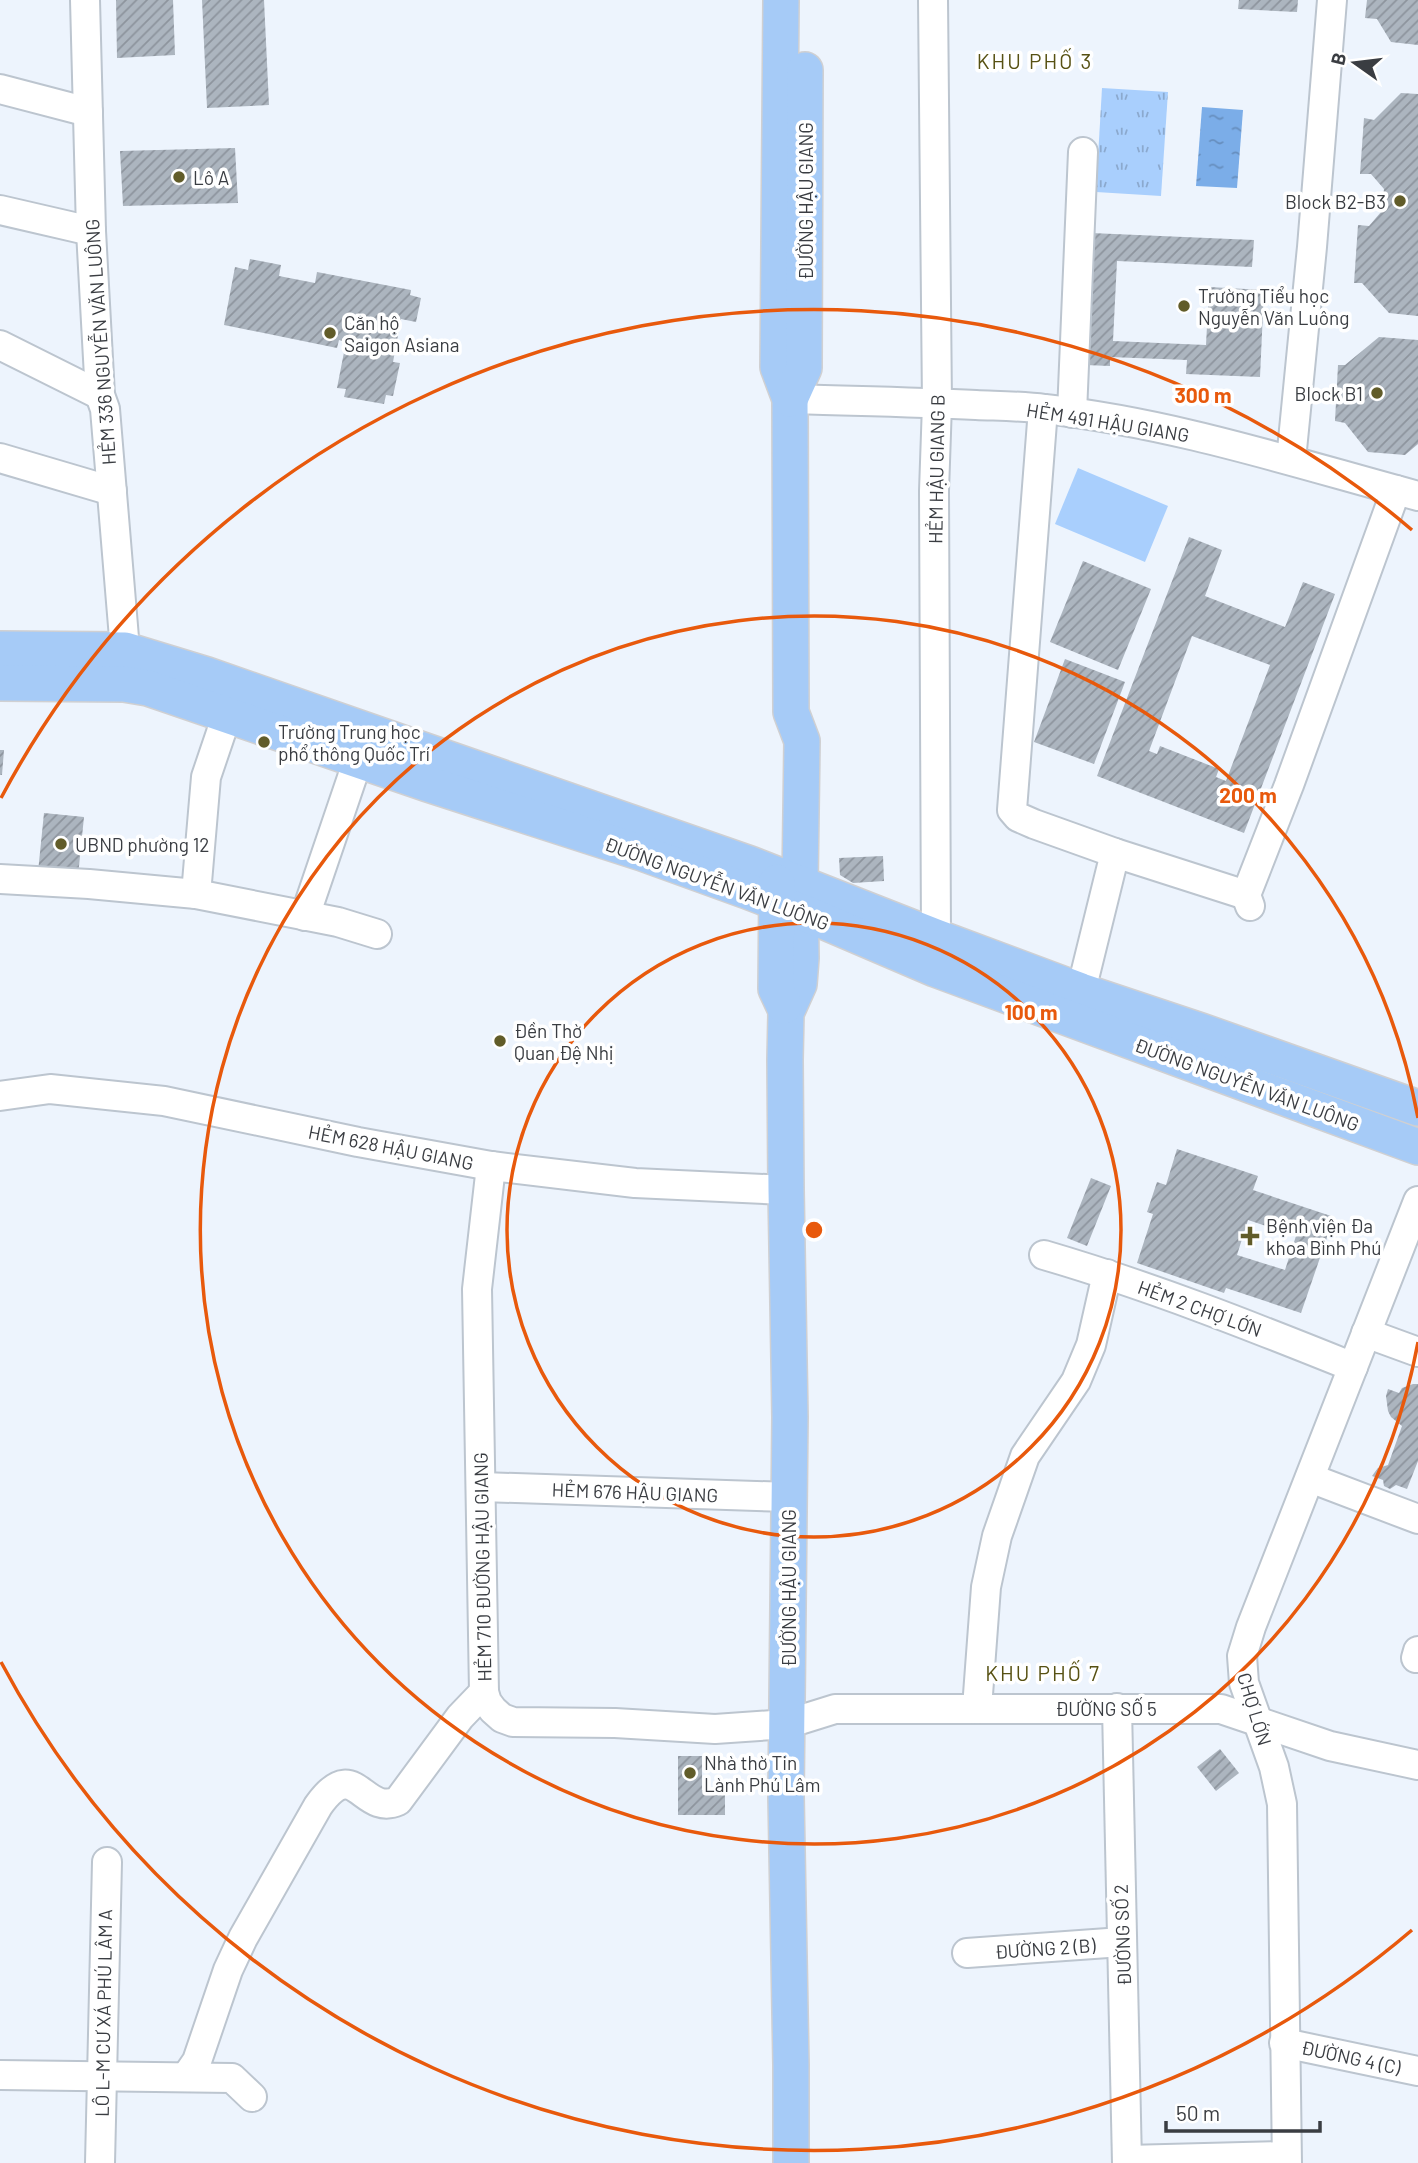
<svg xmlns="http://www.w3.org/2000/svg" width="1418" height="2163" font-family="Barlow,sans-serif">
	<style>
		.park { fill: url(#park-tufts) }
		.pitch { fill: #a9cffd }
		.water { fill: url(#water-ripples) }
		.building { fill: url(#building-hatch); fill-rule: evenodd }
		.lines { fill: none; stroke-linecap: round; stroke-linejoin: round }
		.minor-casing { stroke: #bcc5cf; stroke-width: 32 }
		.major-casing { stroke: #d0d0d2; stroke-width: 38 }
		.minor { stroke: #fff; stroke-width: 28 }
		.major { stroke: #a6cbf7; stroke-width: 35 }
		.ring { fill: none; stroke: #e8590c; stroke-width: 3.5 }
		.poi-dot { fill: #615c29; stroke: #fff; stroke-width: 2.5 }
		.labels { text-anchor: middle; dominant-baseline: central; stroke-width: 7; stroke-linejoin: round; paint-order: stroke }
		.poi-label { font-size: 19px; fill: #3a3d42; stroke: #fff; text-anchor: start }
		.street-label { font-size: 19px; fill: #3a3d42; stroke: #fff }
		.neighbourhood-label { font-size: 21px; letter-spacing: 2px; fill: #575113; stroke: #fff }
		.centre { fill: #e8590c; stroke: #fff; stroke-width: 3.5 }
		.ring-label { font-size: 21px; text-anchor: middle; font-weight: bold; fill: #e8590c; stroke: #fff; stroke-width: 7; stroke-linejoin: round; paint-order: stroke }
	</style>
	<defs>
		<pattern id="park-tufts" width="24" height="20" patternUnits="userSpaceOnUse" patternTransform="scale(1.75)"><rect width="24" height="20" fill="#a9cffd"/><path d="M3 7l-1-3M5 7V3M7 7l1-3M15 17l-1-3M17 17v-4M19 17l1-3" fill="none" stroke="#8ba9ce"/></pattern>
		<pattern id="water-ripples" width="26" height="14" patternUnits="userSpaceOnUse" patternTransform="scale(1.75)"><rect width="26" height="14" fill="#7bade8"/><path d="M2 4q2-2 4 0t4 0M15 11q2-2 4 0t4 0" fill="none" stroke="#668ebe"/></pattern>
		<pattern id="building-hatch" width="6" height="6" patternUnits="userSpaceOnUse" patternTransform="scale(1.75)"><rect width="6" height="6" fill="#acb5bf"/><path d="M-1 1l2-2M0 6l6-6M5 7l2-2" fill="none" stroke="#8d949d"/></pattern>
	</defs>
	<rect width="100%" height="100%" fill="#edf4fd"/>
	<polygon class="park" points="1102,88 1168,92 1161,196 1096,192"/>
	<polygon class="pitch" points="1078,468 1168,506 1145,562 1055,524"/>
	<polygon class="water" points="1202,107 1243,110 1237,188 1196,186"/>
	<g class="building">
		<polygon points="116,0 173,0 175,55 117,58"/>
		<polygon points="202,0 264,0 269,105 207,108"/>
		<polygon points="1239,0 1298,0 1297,12 1238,9"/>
		<polygon points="1367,0 1418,0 1418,45 1391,42 1377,19 1365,18"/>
		<polygon points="1401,93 1418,94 1418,316 1389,313 1362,283 1354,283 1358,225 1369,226 1381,212 1384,189 1371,174 1360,174 1364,118 1374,120"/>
		<polygon points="235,148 238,203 123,206 120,151"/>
		<polygon points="1091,233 1254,240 1252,267 1117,261 1113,341 1206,345 1209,287 1264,290 1260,377 1186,374 1187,360 1110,357 1110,366 1085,365"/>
		<polygon points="250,259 281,265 279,276 315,283 317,272 411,290 410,295 421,298 416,322 401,319 393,362 400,363 393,396 386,395 384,404 344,397 346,389 337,388 346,342 339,340 337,348 224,325 235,267 248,270"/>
		<polygon points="1379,337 1418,340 1418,444 1405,455 1368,452 1345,423 1335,421 1338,365 1345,365"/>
		<path d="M 1189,537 L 1222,550 L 1205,596 L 1285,627 L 1303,582 L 1335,594 L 1244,833 L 1097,776 ZM 1192,636 L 1270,665 L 1226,781 L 1216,777 L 1219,769 L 1160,746 L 1157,754 L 1149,751 Z"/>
		<polygon points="1083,561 1151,589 1118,670 1050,642"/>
		<polygon points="1065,659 1125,682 1094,764 1034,742"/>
		<polygon points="0,750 4,750 2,775 0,775"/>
		<polygon points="44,813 84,817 78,876 38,872"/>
		<polygon points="883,856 884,881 853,883 840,875 839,858"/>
		<path d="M 1177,1149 L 1258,1176 L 1253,1190 L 1334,1217 L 1301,1313 L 1226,1288 L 1224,1293 L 1137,1263 L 1153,1214 L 1147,1212 L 1157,1182 L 1166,1185 ZM 1248,1220 L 1296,1236 L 1285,1270 L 1237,1255 Z"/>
		<polygon points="1091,1178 1111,1186 1087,1246 1067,1238"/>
		<polygon points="1413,1384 1418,1384 1418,1461 1407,1489 1396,1485 1390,1489 1384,1486 1383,1480 1372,1476 1378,1468 1388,1465 1402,1426 1391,1417 1388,1411 1386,1396 1388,1389 1399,1393 1402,1388"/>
		<polygon points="1220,1749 1239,1773 1216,1791 1197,1767"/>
		<polygon points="678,1756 702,1756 702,1790 725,1790 725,1815 678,1815"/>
	</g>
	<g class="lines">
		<g class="minor-casing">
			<g id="minor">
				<polyline points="85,0 91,231 100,395 105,409 125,650 125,671"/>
				<polyline points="933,0 937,404 934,491 936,937"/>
				<polyline points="0,89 88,112"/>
				<polyline points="0,210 91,231"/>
				<polyline points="0,345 100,395"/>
				<path d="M 790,399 C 852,401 914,402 976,405 C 999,406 1023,406 1045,409 C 1173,423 1295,463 1418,496"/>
				<polyline points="1043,409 1012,810 1018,817 1034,824 1115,853 1246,895"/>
				<polyline points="1072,413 1083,152"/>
				<polyline points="0,458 112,491"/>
				<polyline points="1291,460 1312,247 1332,0"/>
				<polyline points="0,879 89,884 196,894 338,922 377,934"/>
				<polyline points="196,894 206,777 227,715"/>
				<polyline points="1250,906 1246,895 1289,785 1396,490"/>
				<polyline points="305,916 358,760"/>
				<polyline points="1081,991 1115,853"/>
				<polyline points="0,1096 50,1089 164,1101 358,1142 491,1166 635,1183 786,1190"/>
				<polyline points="491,1166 477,1289 484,1692 487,1702 493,1710 502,1718 513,1722 615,1723 715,1729 787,1724 835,1709 1221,1709 1330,1746 1418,1765"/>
				<path d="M 1044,1255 C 1150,1286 1251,1326 1353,1367"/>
				<polyline points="1366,1333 1418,1352"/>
				<polyline points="1310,1478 1418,1519"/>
				<polyline points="482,1487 789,1497"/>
				<polyline points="1416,1658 1418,1651"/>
				<polyline points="977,1708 986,1587 997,1536 1025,1456 1076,1381 1091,1345 1107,1274"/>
				<polyline points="1117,1708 1127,2163"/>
				<polyline points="967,1953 1122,1942"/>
				<polyline points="1284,2043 1418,2071"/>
				<polyline points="0,2075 232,2078 252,2097"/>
				<path d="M 186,2077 L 197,2061 L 228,1970 L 243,1938 L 318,1806 C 355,1753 362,1817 398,1801 L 460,1717 L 484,1692"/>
				<polyline points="1127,2160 1286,2156"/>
				<polyline points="100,2163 107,1862"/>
				<polyline points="1287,2163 1282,1804 1274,1767 1244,1683 1242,1656 1251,1627 1418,1201"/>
			</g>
		</g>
		<g class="major-casing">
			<g id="major">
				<polyline points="781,0 778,367 790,399 791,712 802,741 800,883 801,958 799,984 786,1013 785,1060 786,1190 790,1417 786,1796 791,2065 791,2163"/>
				<polyline points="790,399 804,368 805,70"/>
				<polyline points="0,649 125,650 207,675 750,864 936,937 1081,991 1201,1031 1418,1108"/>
				<polyline points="0,683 124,684 148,688 428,784 642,853 747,891 802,912 935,969 1418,1147"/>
				<polyline points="777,882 776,989 784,1006"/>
			</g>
		</g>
		<use href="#minor" class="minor"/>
		<use href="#major" class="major"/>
	</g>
	<g class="ring">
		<circle cx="814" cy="1230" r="307"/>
		<path d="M1418 1342A614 614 0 1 1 1418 1118"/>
		<path d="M1412 1930A921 921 0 0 1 1 1662M1 798A921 921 0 0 1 1412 530"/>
	</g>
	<g class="poi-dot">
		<circle cx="179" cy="177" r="7"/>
		<circle cx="1400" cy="201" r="7"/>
		<circle cx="1184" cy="306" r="7"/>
		<circle cx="330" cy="333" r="7"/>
		<circle cx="1377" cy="393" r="7"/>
		<circle cx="264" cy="742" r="7"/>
		<circle cx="61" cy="844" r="7"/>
		<circle cx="500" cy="1041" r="7"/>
		<path d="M1246.5 1225.5h7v7h7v7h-7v7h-7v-7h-7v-7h7z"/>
		<circle cx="690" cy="1773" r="7"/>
	</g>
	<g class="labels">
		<g class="poi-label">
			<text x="193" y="177">Lô A</text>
			<text x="1386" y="201" text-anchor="end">Block B2-B3</text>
			<text x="1198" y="295">Trường Tiểu học<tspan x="1198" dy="22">Nguyễn Văn Luông</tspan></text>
			<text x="344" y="322">Căn hộ<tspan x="344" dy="22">Saigon Asiana</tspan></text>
			<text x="1363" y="393" text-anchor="end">Block B1</text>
			<text x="278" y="731">Trường Trung học<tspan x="278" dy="22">phổ thông Quốc Trí</tspan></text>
			<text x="75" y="844">UBND phường 12</text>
			<text x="514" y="1030">Đền Thờ<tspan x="514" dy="22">Quan Đệ Nhị</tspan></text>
			<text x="1266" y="1225">Bệnh viện Đa<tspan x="1266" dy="22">khoa Bình Phú</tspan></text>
			<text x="704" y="1762">Nhà thờ Tin<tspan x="704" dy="22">Lành Phú Lâm</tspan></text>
		</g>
		<g class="street-label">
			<text transform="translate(805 201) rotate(-90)">ĐƯỜNG HẬU GIANG</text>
			<text transform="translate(100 342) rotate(-94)">HẺM 336 NGUYỄN VĂN LUÔNG</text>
			<text transform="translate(1108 422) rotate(9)">HẺM 491 HẬU GIANG</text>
			<text transform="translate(936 469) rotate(-89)">HẺM HẬU GIANG B</text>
			<text transform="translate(717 883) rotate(20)">ĐƯỜNG NGUYỄN VĂN LUÔNG</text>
			<text transform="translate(1247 1084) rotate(20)">ĐƯỜNG NGUYỄN VĂN LUÔNG</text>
			<text transform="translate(391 1147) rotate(11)">HẺM 628 HẬU GIANG</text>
			<text transform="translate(1200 1308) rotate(20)">HẺM 2 CHỢ LỚN</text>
			<text transform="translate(635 1492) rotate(2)">HẺM 676 HẬU GIANG</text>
			<text transform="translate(482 1567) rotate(-91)">HẺM 710 ĐƯỜNG HẬU GIANG</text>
			<text transform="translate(788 1588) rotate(-90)">ĐƯỜNG HẬU GIANG</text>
			<text x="1106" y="1708">ĐƯỜNG SỐ 5</text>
			<text transform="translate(1255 1709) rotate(73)">CHỢ LỚN</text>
			<text transform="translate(1122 1935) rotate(-92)">ĐƯỜNG SỐ 2</text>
			<text transform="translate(1045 1948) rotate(-4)">ĐƯỜNG 2 (B)</text>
			<text transform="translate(103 2013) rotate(-89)">LÔ L-M CƯ XÁ PHÚ LÂM A</text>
			<text transform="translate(1351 2057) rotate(12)">ĐƯỜNG 4 (C)</text>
		</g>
		<g class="neighbourhood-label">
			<text x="1035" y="60">KHU PHỐ 3</text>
			<text x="1043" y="1672">KHU PHỐ 7</text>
		</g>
	</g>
	<circle cx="814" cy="1230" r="10" class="centre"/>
	<g class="ring-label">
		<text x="1203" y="403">300 m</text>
		<text x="1248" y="803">200 m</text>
		<text x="1031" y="1020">100 m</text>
	</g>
	<g transform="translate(1355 63) rotate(284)" stroke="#ffffff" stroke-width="5" paint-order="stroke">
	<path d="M0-5L12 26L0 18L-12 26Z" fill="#3a3d42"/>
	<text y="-10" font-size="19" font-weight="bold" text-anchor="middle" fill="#3a3d42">B</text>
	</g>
	<path d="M1166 2121v10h154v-10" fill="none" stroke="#3a3d42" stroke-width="3.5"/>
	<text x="1176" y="2121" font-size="21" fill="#3a3d42" stroke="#ffffff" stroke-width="5" paint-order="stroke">50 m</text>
</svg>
